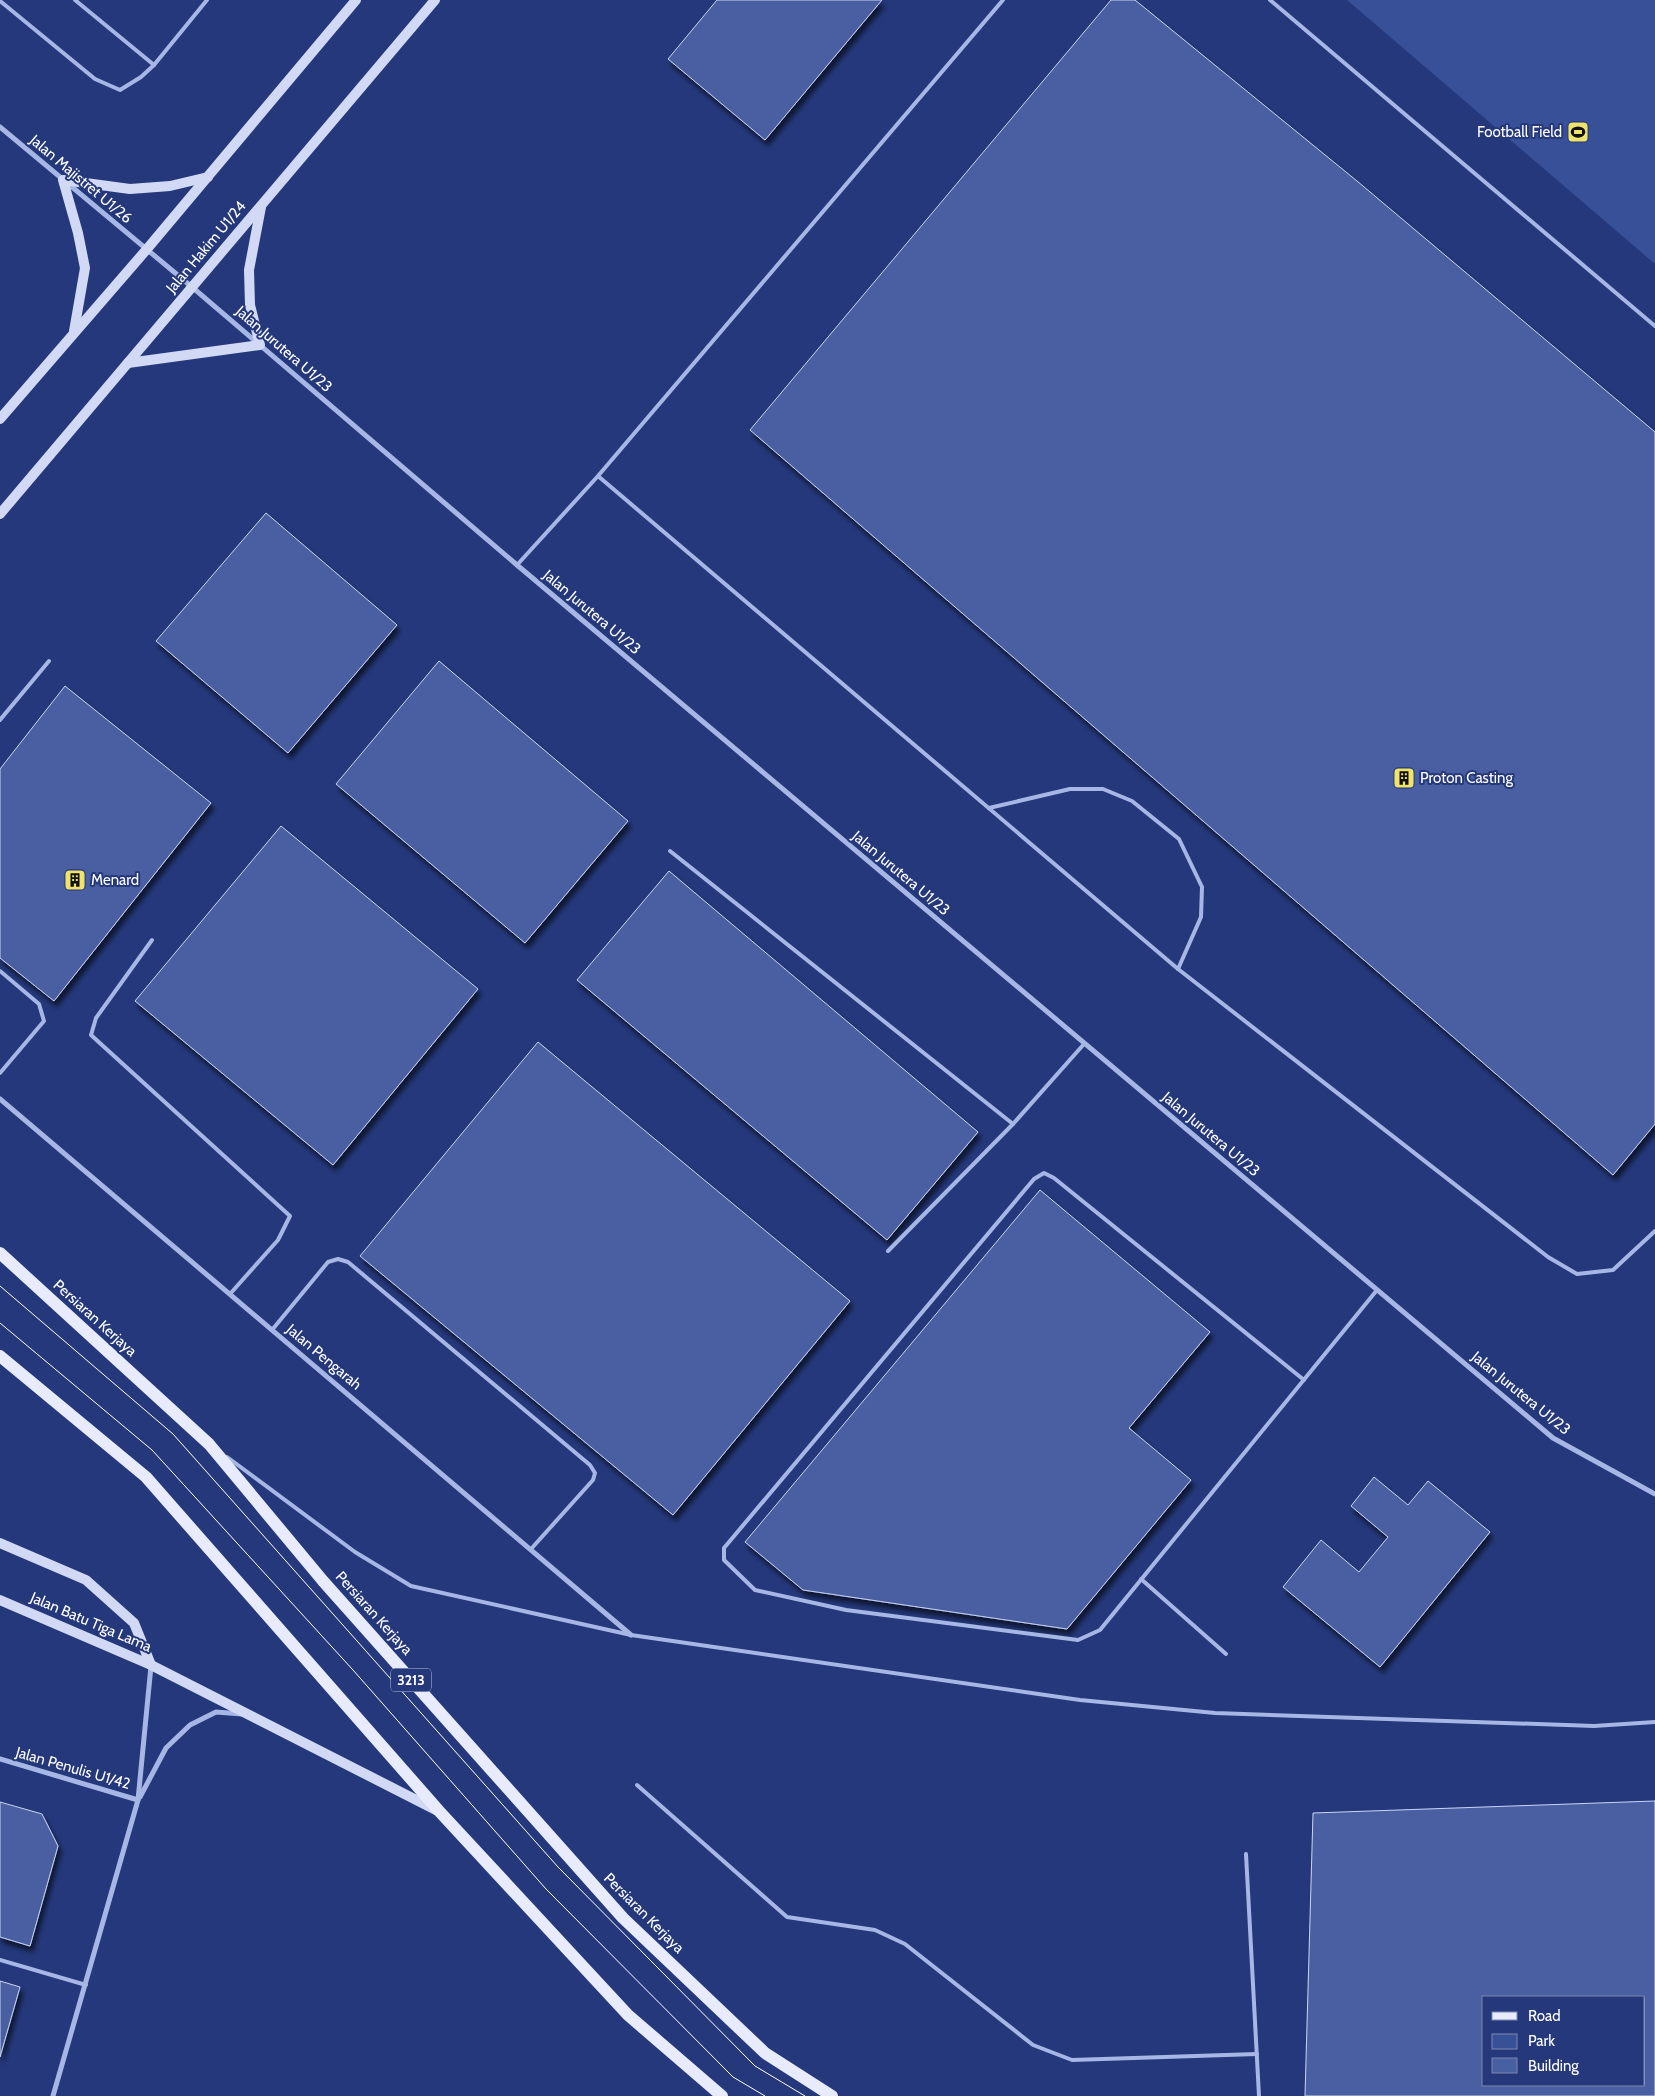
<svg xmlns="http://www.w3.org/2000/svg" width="1655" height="2096" font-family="Cabin,sans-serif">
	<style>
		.green { fill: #375098 }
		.building { fill: #485fa2; stroke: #cad5f4; fill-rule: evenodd; filter: url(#shadow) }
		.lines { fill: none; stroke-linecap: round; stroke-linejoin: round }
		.lane { stroke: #a7b7e5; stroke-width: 4 }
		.street { stroke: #a7b7e5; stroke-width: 5 }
		.secondary { stroke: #d1d9f4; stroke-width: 10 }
		.primary { stroke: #e8ebfc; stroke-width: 12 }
		.tram { stroke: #fff; stroke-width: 1 }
		.labels { text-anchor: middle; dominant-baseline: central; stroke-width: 4; stroke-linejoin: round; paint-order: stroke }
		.shield { fill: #24387b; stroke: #bdc3d7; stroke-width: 1 }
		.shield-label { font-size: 14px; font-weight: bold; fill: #fff }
		.poi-label { font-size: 15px; fill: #fff; stroke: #24387b; text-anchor: start }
		.street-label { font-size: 15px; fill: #fff; stroke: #24387b }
	</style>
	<defs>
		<filter id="shadow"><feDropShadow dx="3" dy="5.5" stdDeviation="2.5" flood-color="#0009"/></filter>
	</defs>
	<rect width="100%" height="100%" fill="#24387b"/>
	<polygon class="green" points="1347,0 1655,0 1655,264"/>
	<g class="building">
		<polygon points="717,0 882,0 765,140 668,59"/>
		<polygon points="1111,0 1135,0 1357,181 1655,432 1655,1124 1613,1175 750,430"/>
		<polygon points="266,513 397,625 288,753 156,641"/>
		<polygon points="439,661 628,821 525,943 336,784"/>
		<polygon points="65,686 211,803 54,1001 0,958 0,769"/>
		<polygon points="281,826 478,989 333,1165 135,1001"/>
		<polygon points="669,871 978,1132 887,1240 577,980"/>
		<polygon points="538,1042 850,1301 673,1515 360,1256"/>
		<polygon points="1040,1190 1210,1332 1129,1428 1191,1480 1067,1629 803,1590 745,1542"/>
		<polygon points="1374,1477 1408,1505 1428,1481 1490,1532 1380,1667 1283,1587 1321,1540 1359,1572 1388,1537 1351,1506"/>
		<path d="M 1655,1801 L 1655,2096 L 1305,2096 L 1313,1813 ZM 1484,1997 L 1644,1997 L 1644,2085 L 1484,2085 Z"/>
		<polygon points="0,1802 42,1814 58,1846 30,1946 0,1937"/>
		<polygon points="0,1981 20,1987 0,2057"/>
	</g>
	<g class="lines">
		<g class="lane">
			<polyline points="75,0 154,65"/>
			<polyline points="1270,0 1655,326"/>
			<polyline points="0,1 95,79 120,90 141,77 154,65 207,0"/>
			<polyline points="598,476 1178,969 1548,1257 1577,1274 1613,1270 1655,1231"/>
			<polyline points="517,565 598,476 1003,0"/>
			<polyline points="0,720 49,661"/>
			<polyline points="989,808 1070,789 1103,789 1132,801 1179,839 1202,887 1201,917 1178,969"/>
			<polyline points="670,851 1013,1124"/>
			<polyline points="152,940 96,1018 91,1035 290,1216 278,1240 230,1294"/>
			<polyline points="0,971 39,1004 44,1021 0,1073"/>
			<polyline points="888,1251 1013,1124 1084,1044"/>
			<polyline points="272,1330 328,1262 338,1259 348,1262 590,1465 595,1473 593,1480 531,1549"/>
			<polyline points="1304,1380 1054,1178 1044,1173 1034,1179 724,1548 724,1560 755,1590 846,1610 1078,1640 1100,1630 1377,1290"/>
			<polyline points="227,1457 355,1552 411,1586 631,1635 1080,1700 1215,1713 1594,1726 1655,1722"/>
			<polyline points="1141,1579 1226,1654"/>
			<polyline points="637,1785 787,1917 875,1930 905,1944 1033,2045 1072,2060 1257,2054"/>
			<polyline points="1246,1854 1259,2096"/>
			<polyline points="0,1960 86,1985"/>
		</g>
		<g class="street">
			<polyline points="0,127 192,287 517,565 1553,1438 1655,1494"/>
			<polyline points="0,1099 631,1635"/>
			<polyline points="0,1759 138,1800"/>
			<polyline points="140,1797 166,1748 190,1725 216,1712 242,1714"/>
			<polyline points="53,2096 138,1800 151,1666"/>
		</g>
		<g class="secondary">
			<polyline points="74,331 85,268 78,233 63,180 130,189 170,186 208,177"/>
			<polyline points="128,363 260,345 250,305 249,270 261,207"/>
			<polyline points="0,419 147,249 356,0"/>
			<polyline points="0,514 435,0"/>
			<polyline points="0,1543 86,1580 134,1623 151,1665"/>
			<polyline points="0,1600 151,1665 436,1810"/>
		</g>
		<g class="primary">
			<polyline points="0,1253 209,1444 323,1581 623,1918 765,2053 832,2096"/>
			<polyline points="0,1356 146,1477 439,1811 628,2015 722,2096"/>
		</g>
		<g class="tram">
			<polyline points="0,1286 173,1434 558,1867 755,2066 805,2096"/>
			<polyline points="0,1323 152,1450 353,1670 546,1889 733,2077 765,2096"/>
		</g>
	</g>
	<defs>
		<g id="stadium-square" transform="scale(1.125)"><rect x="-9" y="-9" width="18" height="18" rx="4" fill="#efe36b" stroke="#24387b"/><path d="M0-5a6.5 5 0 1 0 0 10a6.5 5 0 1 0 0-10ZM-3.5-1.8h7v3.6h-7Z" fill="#111"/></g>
		<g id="building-square" transform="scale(1.125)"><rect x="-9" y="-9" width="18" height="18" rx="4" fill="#efe36b" stroke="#24387b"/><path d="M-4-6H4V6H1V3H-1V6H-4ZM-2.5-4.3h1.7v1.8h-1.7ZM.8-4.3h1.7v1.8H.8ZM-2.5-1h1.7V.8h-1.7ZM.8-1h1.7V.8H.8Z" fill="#111"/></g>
	</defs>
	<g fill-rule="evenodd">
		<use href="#stadium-square" x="1578" y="132"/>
		<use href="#building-square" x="1404" y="778"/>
		<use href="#building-square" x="75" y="880"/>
	</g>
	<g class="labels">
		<rect class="shield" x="391" y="1668.5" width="40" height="23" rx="4"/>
		<g class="shield-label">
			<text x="411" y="1680">3213</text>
		</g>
		<g class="poi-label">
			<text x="1562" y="132" text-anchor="end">Football Field</text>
			<text x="1420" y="778">Proton Casting</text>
			<text x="91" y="880">Menard</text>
		</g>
		<g class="street-label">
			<text transform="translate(81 179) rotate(40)">Jalan Majistret U1/26</text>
			<text transform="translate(206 247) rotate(-50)">Jalan Hakim U1/24</text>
			<text transform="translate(284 349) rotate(41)">Jalan Jurutera U1/23</text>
			<text transform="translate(592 612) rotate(40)">Jalan Jurutera U1/23</text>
			<text transform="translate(901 873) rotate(40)">Jalan Jurutera U1/23</text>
			<text transform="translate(1211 1134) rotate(40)">Jalan Jurutera U1/23</text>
			<text transform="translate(95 1318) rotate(42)">Persiaran Kerjaya</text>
			<text transform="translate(324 1357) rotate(40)">Jalan Pengarah</text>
			<text transform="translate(1521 1393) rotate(39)">Jalan Jurutera U1/23</text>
			<text transform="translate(374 1613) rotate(48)">Persiaran Kerjaya</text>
			<text transform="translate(91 1622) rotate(23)">Jalan Batu Tiga Lama</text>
			<text transform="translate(73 1768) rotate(16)">Jalan Penulis U1/42</text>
			<text transform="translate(644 1913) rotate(45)">Persiaran Kerjaya</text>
		</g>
	</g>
	<rect x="1482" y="1996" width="162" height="90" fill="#24387b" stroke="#7c88b0"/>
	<rect x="1492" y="2012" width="25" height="8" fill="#e8ebfc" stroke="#7c88b0"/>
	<text x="1528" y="2021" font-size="15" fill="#ffffff">Road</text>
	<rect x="1492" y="2034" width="25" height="15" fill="#375098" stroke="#7c88b0"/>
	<text x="1528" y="2046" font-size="15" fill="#ffffff">Park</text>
	<rect x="1492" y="2058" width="25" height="15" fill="#485fa2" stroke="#7c88b0"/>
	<text x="1528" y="2071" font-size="15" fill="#ffffff">Building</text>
</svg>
